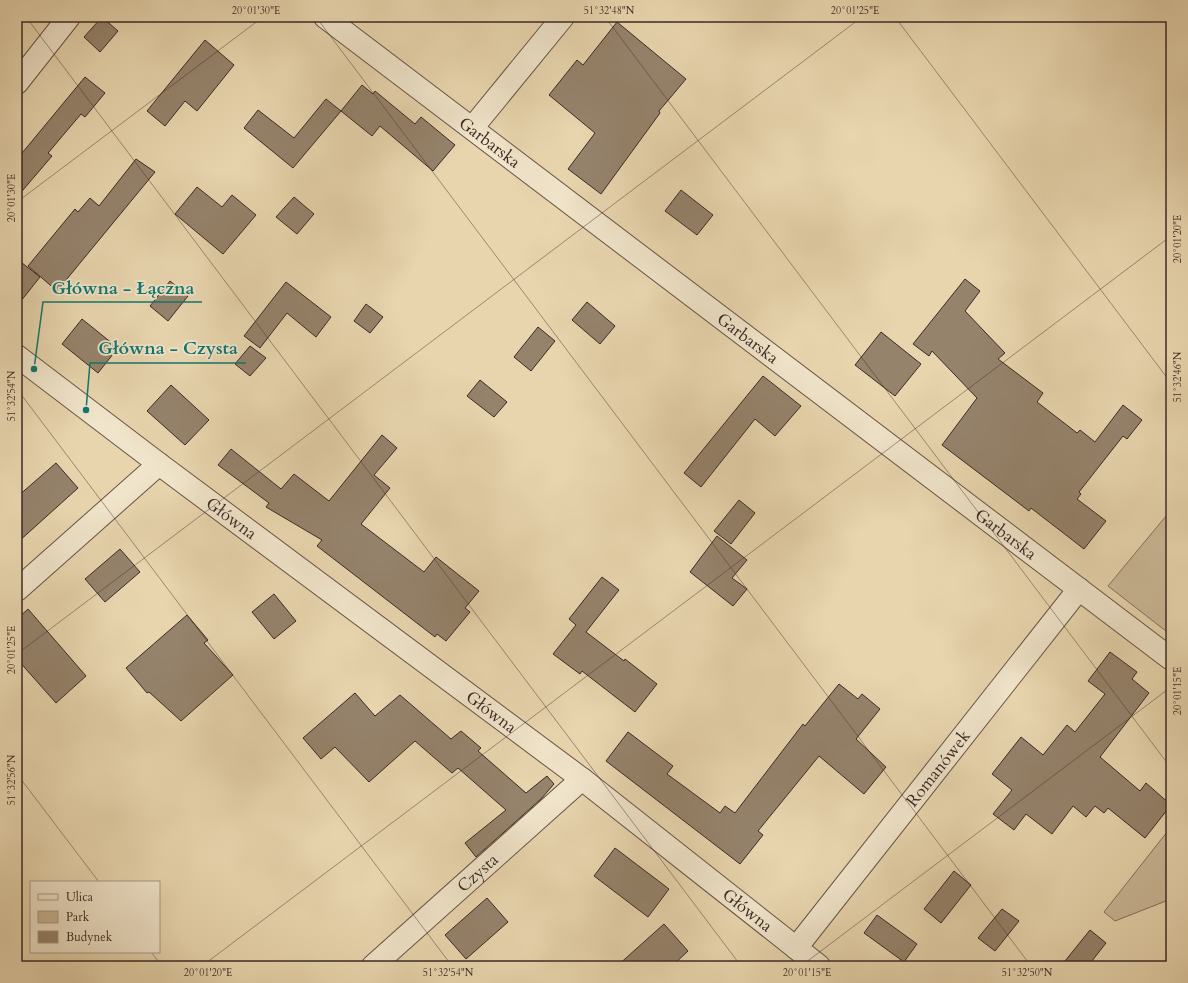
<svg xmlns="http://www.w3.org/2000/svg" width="1188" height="983" font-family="Cardo,serif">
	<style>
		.green { fill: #cbb897; stroke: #83715e }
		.building { fill: #95836c; stroke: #3b2a24 }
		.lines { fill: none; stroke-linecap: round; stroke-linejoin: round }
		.street-casing { stroke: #665546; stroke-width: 24 }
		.street { stroke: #f0e4ca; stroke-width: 22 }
		.ticks { fill: none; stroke: #3b2a24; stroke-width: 1; stroke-opacity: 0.45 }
		.labels { text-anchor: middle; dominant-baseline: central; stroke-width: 3.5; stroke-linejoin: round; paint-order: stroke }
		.street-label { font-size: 17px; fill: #3b2a24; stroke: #f0e4ca }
		.leader { fill: none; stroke: #0f766e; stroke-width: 1.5 }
		.callout-dot { fill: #0f766e; stroke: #f0e4ca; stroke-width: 1.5 }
		.callout-label { font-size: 18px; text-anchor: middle; font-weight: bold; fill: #0f766e; stroke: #f0e4ca; stroke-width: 3.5; stroke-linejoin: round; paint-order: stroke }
		.neatline { fill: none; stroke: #3b2a24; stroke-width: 1.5 }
		.ticks-label { font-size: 10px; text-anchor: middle; fill: #3b2a24 }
	</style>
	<rect width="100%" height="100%" fill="#e8d5ae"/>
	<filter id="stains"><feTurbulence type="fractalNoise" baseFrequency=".005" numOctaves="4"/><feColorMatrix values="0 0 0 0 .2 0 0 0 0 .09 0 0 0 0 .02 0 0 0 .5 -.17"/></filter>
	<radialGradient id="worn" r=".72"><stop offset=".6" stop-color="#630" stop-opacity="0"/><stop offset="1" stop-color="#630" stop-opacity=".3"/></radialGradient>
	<g class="green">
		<polygon points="1171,510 1171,635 1108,586"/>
		<polygon points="1171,827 1171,899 1115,921 1104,912"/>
	</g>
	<g class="building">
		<polygon points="102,17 118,31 100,52 84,37"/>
		<polygon points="617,22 686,79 659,111 660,113 601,194 568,169 595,133 549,95 577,60 583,65"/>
		<polygon points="205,40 234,65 197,111 185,101 165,126 147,111"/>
		<polygon points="85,77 105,93 85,117 81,114 48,153 52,156 17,197 18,158"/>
		<polygon points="362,85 373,94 375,91 415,124 421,117 455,145 433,171 380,126 372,136 341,111"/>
		<polygon points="326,99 341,111 293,168 244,128 258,110 294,138"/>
		<polygon points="136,159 155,172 57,291 28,266 75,209 78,212 90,198 99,206"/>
		<polygon points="197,187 222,207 232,195 256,215 223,254 175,214"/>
		<polygon points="681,190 713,215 697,235 665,211"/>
		<polygon points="294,197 314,214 297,234 276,217"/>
		<polygon points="17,259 40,277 17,306"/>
		<polygon points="965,279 980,291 965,311 1005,353 998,359 1043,393 1037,402 1077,433 1080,430 1095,442 1123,405 1142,420 1127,439 1123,436 1079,492 1081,494 1077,499 1106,521 1084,549 1031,508 1029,511 942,445 977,398 932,351 929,356 913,344"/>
		<polygon points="170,281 188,296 168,321 150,306"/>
		<polygon points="286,282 331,317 316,337 287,313 260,348 244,336"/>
		<polygon points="587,302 615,326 600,344 572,320"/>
		<polygon points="366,304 383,317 370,333 354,321"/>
		<polygon points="82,319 118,348 98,373 62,344"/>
		<polygon points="538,327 555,341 531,371 514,357"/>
		<polygon points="881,332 921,364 895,396 855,365"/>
		<polygon points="250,346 266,358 250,376 235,364"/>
		<polygon points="763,376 801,406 775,436 755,419 701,487 684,473"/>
		<polygon points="480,380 507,402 494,417 467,396"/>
		<polygon points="171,385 209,420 185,445 147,411"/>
		<polygon points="382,435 397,448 374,475 390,488 361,524 424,572 436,557 479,591 465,608 470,612 446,641 437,634 435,637 317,546 322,540 266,507 269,503 218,465 231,449 281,489 294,474 329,501"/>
		<polygon points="56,463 78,488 17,543 17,497"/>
		<polygon points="739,500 755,513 731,544 714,531"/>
		<polygon points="717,536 747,560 732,578 747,589 733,606 690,572"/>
		<polygon points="120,549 140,572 105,602 85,579"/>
		<polygon points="602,577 619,590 586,632 624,661 625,659 657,684 635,712 582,671 580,674 553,654 576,625 569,619"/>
		<polygon points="274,594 296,621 274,639 252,612"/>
		<polygon points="28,609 86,676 56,703 17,659 17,619"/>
		<polygon points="187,615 208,640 204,643 233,675 181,721 149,692 147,693 126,668"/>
		<polygon points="1110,652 1137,672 1132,679 1149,693 1100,757 1140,791 1146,783 1171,805 1145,838 1108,808 1104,813 1095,806 1086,817 1073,806 1052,834 1026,814 1014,830 993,814 1012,790 992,774 1021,737 1043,755 1067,725 1075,732 1105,694 1088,681"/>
		<polygon points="839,684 858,699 862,694 880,709 856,739 886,767 864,794 819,756 758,831 763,835 740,864 606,761 628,732 673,766 667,774 720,813 725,806 735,813 803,724 805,726"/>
		<polygon points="355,693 375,716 400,695 451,739 461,731 481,748 478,751 526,793 547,776 554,784 541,799 476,857 465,843 506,810 458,768 452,773 415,741 369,782 335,747 321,759 303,738"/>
		<polygon points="615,848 669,889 648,917 594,876"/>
		<polygon points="954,871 971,885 941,923 924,909"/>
		<polygon points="487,898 508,922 466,959 445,935"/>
		<polygon points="1002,909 1019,921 995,951 978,938"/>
		<polygon points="877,915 917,944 904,962 864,933"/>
		<polygon points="664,924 688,951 672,966 617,966"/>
		<polygon points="1090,930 1106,943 1088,966 1061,966"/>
	</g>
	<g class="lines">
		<g class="street-casing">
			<g id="street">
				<path id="s1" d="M 325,17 L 1171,659"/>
				<polyline points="17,83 69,17"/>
				<polyline points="473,127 563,17"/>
				<path id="s2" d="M 17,356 L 159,464 L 582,779 L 819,966"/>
				<polyline points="17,590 159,464"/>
				<path id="s3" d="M 796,948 L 1079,589"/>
				<path id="s4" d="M 373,966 L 582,779"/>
			</g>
		</g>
		<use href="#street" class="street"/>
	</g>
	<path class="ticks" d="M 26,17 L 741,966M 316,17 L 1031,966M 605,17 L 1171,768M 895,17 L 1171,383M 17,202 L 263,17M 17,389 L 452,966M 17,654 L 862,17M 17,774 L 99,882M 151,952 L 162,966M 202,966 L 1171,236M 801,966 L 1171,687"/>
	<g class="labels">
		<g class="street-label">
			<text stroke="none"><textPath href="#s1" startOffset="207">Garbarska</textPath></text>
			<text stroke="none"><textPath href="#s1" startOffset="531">Garbarska</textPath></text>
			<text stroke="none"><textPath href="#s2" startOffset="269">Główna</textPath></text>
			<text stroke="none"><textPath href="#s1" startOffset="855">Garbarska</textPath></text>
			<text stroke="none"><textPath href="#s2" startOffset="593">Główna</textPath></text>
			<text stroke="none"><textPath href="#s3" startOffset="229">Romanówek</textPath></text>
			<text stroke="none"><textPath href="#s4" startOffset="140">Czysta</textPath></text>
			<text stroke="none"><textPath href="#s2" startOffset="917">Główna</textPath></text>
		</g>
	</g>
	<path class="leader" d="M34 369L43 302H202M86 410L90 363H246"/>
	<g class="callout-dot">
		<circle cx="34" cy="369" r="4"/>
		<circle cx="86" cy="410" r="4"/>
	</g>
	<g class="callout-label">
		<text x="123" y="294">Główna - Łączna</text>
		<text x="168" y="354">Główna - Czysta</text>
	</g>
	<rect width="1188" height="983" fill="none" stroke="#e8d5ae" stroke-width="44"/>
	<rect x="30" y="881" width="130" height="72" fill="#f0e4ca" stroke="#a89a88"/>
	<rect x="38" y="894" width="20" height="6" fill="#f0e4ca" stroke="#a89a88"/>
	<text x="66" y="901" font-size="12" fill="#3b2a24">Ulica</text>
	<rect x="38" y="911" width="20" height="12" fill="#cbb897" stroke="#a89a88"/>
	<text x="66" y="921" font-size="12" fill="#3b2a24">Park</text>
	<rect x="38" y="931" width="20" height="12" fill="#95836c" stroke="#a89a88"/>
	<text x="66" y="941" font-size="12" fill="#3b2a24">Budynek</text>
	<rect x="22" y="22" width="1144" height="939" class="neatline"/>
	<g class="ticks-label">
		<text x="256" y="14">20°01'30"E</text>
		<text x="609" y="14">51°32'48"N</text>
		<text x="855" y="14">20°01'25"E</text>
		<text transform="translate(11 198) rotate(-90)" y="4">20°01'30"E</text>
		<text transform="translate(1177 239) rotate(-90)" y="4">20°01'20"E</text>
		<text transform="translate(1177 377) rotate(-90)" y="4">51°32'46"N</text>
		<text transform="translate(11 396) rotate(-90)" y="4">51°32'54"N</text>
		<text transform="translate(11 650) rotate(-90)" y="4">20°01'25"E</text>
		<text transform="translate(1177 691) rotate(-90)" y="4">20°01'15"E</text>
		<text transform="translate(11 780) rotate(-90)" y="4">51°32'56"N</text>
		<text x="208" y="976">20°01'20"E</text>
		<text x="448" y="976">51°32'54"N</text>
		<text x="807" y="976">20°01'15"E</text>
		<text x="1027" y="976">51°32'50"N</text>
	</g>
	<rect width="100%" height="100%" filter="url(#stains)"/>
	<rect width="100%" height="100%" fill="url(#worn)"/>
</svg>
